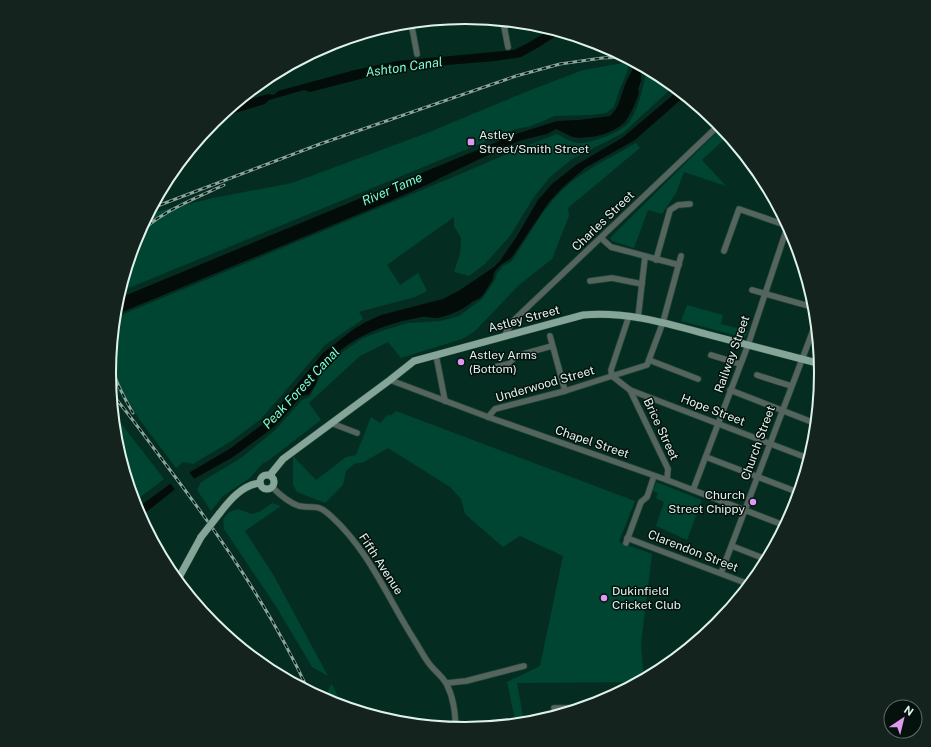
<svg xmlns="http://www.w3.org/2000/svg" width="931" height="747" font-family="'Public Sans',sans-serif">
	<style>
		.green { fill: #004432 }
		.water { fill: #030c08 }
		.pier { fill: #052c20 }
		.lines { fill: none; stroke-linecap: round; stroke-linejoin: round }
		.minor-casing { stroke: #23483c; stroke-width: 7 }
		.major-casing { stroke: #23483c; stroke-width: 8 }
		.minor { stroke: #55655e; stroke-width: 5.5 }
		.major { stroke: #84a598; stroke-width: 7 }
		.rail-casing { stroke: #8aa69c; stroke-width: 3 }
		.rail { stroke: #04110c; stroke-width: 1.5; stroke-dasharray: 4.5; stroke-linecap: butt }
		.major-bridge-casing { stroke: #23483c; stroke-width: 8; stroke-linecap: butt }
		.major-bridge { stroke: #84a598; stroke-width: 7 }
		.poi-dot { fill: #de98f2; stroke: #04110c; stroke-width: 1.5 }
		.labels { text-anchor: middle; dominant-baseline: central; stroke-width: 3; stroke-linejoin: round; paint-order: stroke }
		.poi-label { font-size: 12px; fill: #def2ea; stroke: #04110c; text-anchor: start }
		.street-label { font-size: 12px; fill: #def2ea; stroke: #04110c }
		.water-label { font-size: 13px; font-style: italic; fill: #7ffcd1; stroke: #04110c }
		.rim { fill: none; stroke: #def2ea; stroke-width: 2 }
	</style>
	<rect width="100%" height="100%" fill="#052c20"/>
	<g class="green">
		<polygon points="629,62 627,73 619,91 614,107 606,113 592,115 555,116 531,126 516,129 119,292 136,237 148,215 155,212 213,198 292,183 427,133 528,91 583,70"/>
		<path d="M 647,68 L 664,77 L 674,86 L 623,133 L 572,159 L 549,178 L 534,197 L 510,236 L 485,264 L 469,276 L 454,272 L 460,254 L 461,238 L 454,226 L 454,217 L 387,265 L 400,285 L 418,273 L 427,291 L 415,297 L 359,312 L 363,318 L 362,320 L 325,345 L 261,419 L 233,440 L 193,464 L 183,462 L 176,468 L 139,419 L 129,402 L 110,382 L 109,373 L 114,318 L 465,172 L 521,148 L 557,134 C 563,137 572,143 580,143 C 592,143 623,132 630,121 C 640,105 643,86 647,68 Z"/>
		<polygon points="722,127 729,135 702,160 726,186 684,172 676,193 662,214 648,210 634,248 612,241 610,238"/>
		<path d="M 636,143 L 640,148 L 568,208 L 569,216 L 552,259 L 519,285 L 474,332 L 462,339 L 401,358 L 388,342 L 360,356 L 309,403 L 321,420 L 269,460 L 262,464 L 250,478 L 223,496 L 211,511 L 197,490 L 201,482 L 241,458 L 275,430 L 302,400 L 310,396 L 322,373 L 342,352 L 363,338 L 384,330 L 408,323 L 440,321 L 459,316 L 482,299 L 495,280 L 497,273 L 504,265 L 511,262 C 527,239 541,211 561,191 C 583,170 610,158 636,143 Z"/>
		<polygon points="687,305 723,315 721,324 748,331 745,338 681,321"/>
		<polygon points="396,411 635,501 619,542 652,554 641,644 644,680 641,682 517,683 524,721 542,718 543,721 535,723 516,725 507,682 540,666 563,556 520,536 503,547 465,514 461,499 450,487 388,448 364,462 354,464 346,471 343,485 325,503 297,492 293,485 293,456 316,480 346,457 356,455 371,417 380,423 389,414 390,416"/>
		<polygon points="113,413 164,479 134,502 116,443"/>
		<polygon points="656,482 702,500 687,540 656,526 664,502 656,498 658,493 653,491"/>
		<polygon points="272,503 281,506 245,531 274,576 328,676 312,667 277,608 224,529 223,519 229,512 238,509 252,514 261,511"/>
		<path d="M 332,684 L 343,707 L 330,703 C 326,696 327,690 332,684 Z"/>
	</g>
	<g class="water">
		<polygon points="551,29 562,32 539,47 521,57 495,61 399,69 310,92 304,90 269,100 265,104 218,118 234,104 268,94 274,95 278,91 355,70 397,61 514,50 528,43"/>
		<path d="M 634,61 L 641,65 L 641,81 L 638,89 L 639,93 C 636,102 632,111 627,119 C 618,133 589,140 573,137 C 567,135 561,131 556,129 L 547,134 L 522,140 L 507,146 L 440,178 L 435,181 L 395,199 L 115,315 L 117,299 L 516,134 L 557,121 L 579,120 L 610,116 C 620,107 620,97 625,85 C 628,76 634,71 634,61 Z"/>
		<path d="M 679,90 L 686,95 L 635,140 L 585,168 L 564,186 L 549,202 L 512,257 C 507,262 501,263 496,270 C 493,273 494,277 492,281 C 488,286 485,294 480,298 C 477,300 477,299 474,301 C 470,303 466,307 462,309 C 456,312 442,318 436,318 C 431,318 427,316 421,317 C 383,324 346,338 321,370 C 318,374 318,376 317,381 C 316,385 312,390 309,394 L 301,396 L 280,421 L 270,430 L 233,457 L 174,490 L 140,517 L 136,509 L 170,484 L 231,448 L 263,424 L 277,409 L 323,353 L 354,329 L 366,322 L 381,315 L 443,299 L 460,290 L 494,267 L 500,261 L 517,236 L 538,200 L 552,184 L 576,165 L 622,138 Z"/>
	</g>
	<polygon class="pier" points="188,471 196,481 176,491 169,482"/>
	<g class="lines">
		<g class="minor-casing">
			<g id="minor">
				<polyline points="503,21 508,47"/>
				<polyline points="411,22 417,54"/>
				<polyline points="601,238 611,247 679,265"/>
				<polyline points="724,251 739,209 788,226"/>
				<polyline points="656,260 670,210 678,205 690,204"/>
				<polyline points="590,281 612,278 642,284"/>
				<polyline points="752,290 816,308"/>
				<polyline points="629,316 611,370 612,376 647,365 663,322 681,256"/>
				<polyline points="638,318 645,257"/>
				<polyline points="504,336 513,321 720,124"/>
				<polyline points="550,336 565,391"/>
				<polyline points="436,355 445,401"/>
				<polyline points="711,355 740,364"/>
				<polyline points="649,360 698,379"/>
				<polyline points="495,367 508,364 516,356 552,346"/>
				<path d="M 757,375 C 768,379 780,382 791,386"/>
				<polyline points="390,380 488,417 667,480 786,526"/>
				<polyline points="630,390 668,469 667,480"/>
				<polyline points="730,390 817,424"/>
				<polyline points="488,417 495,409 565,391 612,376 630,390 810,459"/>
				<polyline points="331,423 357,433"/>
				<polyline points="706,457 800,493"/>
				<path d="M 272,487 C 279,494 290,503 299,506 C 317,509 317,503 332,517 C 370,552 388,599 415,641 C 420,649 425,659 431,666 C 436,672 444,678 447,685 C 454,699 455,713 456,729"/>
				<polyline points="693,490 748,345 788,225"/>
				<polyline points="627,538 751,585"/>
				<polyline points="626,543 641,502 647,497 654,476"/>
				<polyline points="732,546 768,560"/>
				<polyline points="721,573 817,320"/>
				<polyline points="447,683 466,681 524,666"/>
				<polyline points="554,708 583,708"/>
			</g>
		</g>
		<g class="major-casing">
			<g id="major">
				<circle cx="267" cy="482" r="7"/>
				<path d="M 270,475 L 283,459 L 390,380 L 414,361 L 583,315 C 625,311 666,323 706,334 C 744,344 782,354 821,364"/>
				<path d="M 219,514 C 229,501 242,485 260,483"/>
				<polyline points="177,581 201,537"/>
			</g>
		</g>
		<use href="#minor" class="minor"/>
		<use href="#major" class="major"/>
		<g class="rail-casing">
			<g id="rail">
				<polyline points="152,208 320,144 516,76 560,64 602,58 626,57"/>
				<path d="M 136,238 C 152,215 198,197 224,185"/>
				<path d="M 110,360 C 114,379 123,396 133,413"/>
				<path d="M 111,393 C 131,416 148,441 167,466 C 220,536 272,611 309,692"/>
			</g>
		</g>
		<use href="#rail" class="rail"/>
		<g class="major-bridge-casing">
			<polyline id="major-bridge" points="201,537 219,514"/>
		</g>
		<use href="#major-bridge" class="major-bridge"/>
	</g>
	<g class="poi-dot">
		<rect x="467" y="138" width="8" height="8" rx="2"/>
		<circle cx="461" cy="362" r="4"/>
		<circle cx="753" cy="502" r="4"/>
		<circle cx="604" cy="598" r="4"/>
	</g>
	<g class="labels">
		<g class="poi-label">
			<text x="479" y="135">Astley<tspan x="479" dy="14">Street/Smith Street</tspan></text>
			<text x="469" y="355">Astley Arms<tspan x="469" dy="14">(Bottom)</tspan></text>
			<text x="745" y="495" text-anchor="end">Church<tspan x="745" dy="14">Street Chippy</tspan></text>
			<text x="612" y="591">Dukinfield<tspan x="612" dy="14">Cricket Club</tspan></text>
		</g>
		<g class="street-label">
			<text transform="translate(603 221) rotate(-44)">Charles Street</text>
			<text transform="translate(524 319) rotate(-15)">Astley Street</text>
			<text transform="translate(732 354) rotate(-70)">Railway Street</text>
			<text transform="translate(545 384) rotate(-16)">Underwood Street</text>
			<text transform="translate(713 410) rotate(21)">Hope Street</text>
			<text transform="translate(661 429) rotate(65)">Brice Street</text>
			<text transform="translate(592 442) rotate(19)">Chapel Street</text>
			<text transform="translate(758 443) rotate(-70)">Church Street</text>
			<text transform="translate(693 551) rotate(21)">Clarendon Street</text>
			<text transform="translate(381 564) rotate(57)">Fifth Avenue</text>
		</g>
		<g class="water-label">
			<text transform="translate(404 67) rotate(-8)">Ashton Canal</text>
			<text transform="translate(392 189) rotate(-23)">River Tame</text>
			<text transform="translate(301 388) rotate(-47)">Peak Forest Canal</text>
		</g>
	</g>
	<path d="M0 0H931V747H0ZM116 373a349 349 0 1 1 698 0a349 349 0 1 1-698 0Z" fill="#15231e" fill-rule="evenodd"/>
	<path class="rim" d="M116 373a349 349 0 1 1 698 0a349 349 0 1 1-698 0Z"/>
	<g transform="translate(903 719) rotate(35)"><circle r="19" fill="#04110c" stroke="#5b6b65"/>
	<path d="M0-3L7 15L0 10L-7 15Z" fill="#de98f2"/>
	<text y="-6" font-size="11" font-weight="bold" text-anchor="middle" fill="#def2ea">N</text>
	</g>
</svg>
